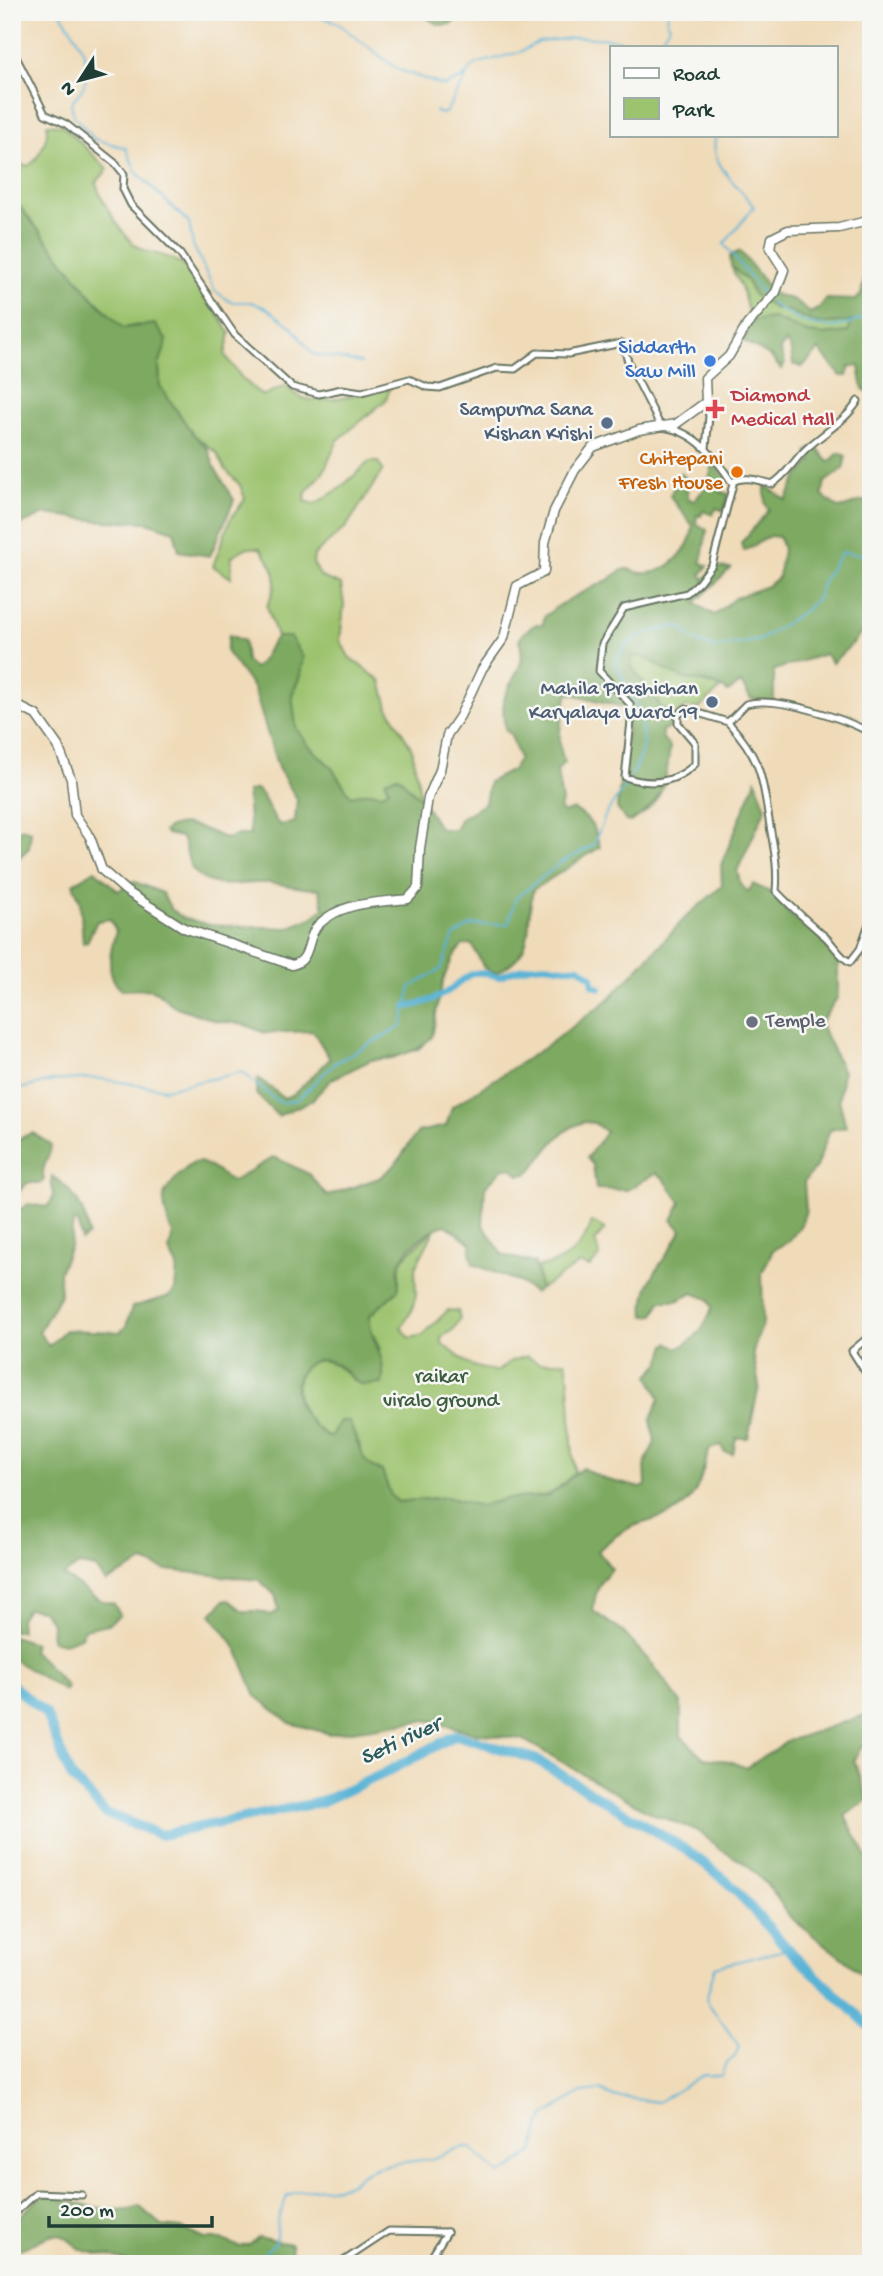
<svg xmlns="http://www.w3.org/2000/svg" width="883" height="2276" font-family="'Gochi Hand',sans-serif">
	<style>
		.green { fill: #9cc36e; stroke: #5e8051; stroke-width: 2 }
		.forest { fill: #7da961; stroke: #4e734a; stroke-width: 2; fill-rule: evenodd }
		.lines { fill: none; stroke-linecap: round; stroke-linejoin: round }
		.stream { stroke: #58b3d6; stroke-width: 2 }
		.canal { stroke: #58b3d6; stroke-width: 6 }
		.river { stroke: #58b3d6; stroke-width: 10 }
		.street-casing { stroke: #687463; stroke-width: 9 }
		.secondary-casing { stroke: #687463; stroke-width: 11 }
		.street { stroke: #fff; stroke-width: 5 }
		.secondary { stroke: #fff; stroke-width: 8 }
		.shop-dot { fill: #3f7fe0; stroke: #f6f6f2; stroke-width: 2.5 }
		.health-dot { fill: #e0444e; stroke: #f6f6f2; stroke-width: 2.5 }
		.service-dot { fill: #5c6f8a; stroke: #f6f6f2; stroke-width: 2.5 }
		.food-dot { fill: #e8710a; stroke: #f6f6f2; stroke-width: 2.5 }
		.worship-dot { fill: #6b7280; stroke: #f6f6f2; stroke-width: 2.5 }
		.labels { text-anchor: middle; dominant-baseline: central; stroke-width: 5; stroke-linejoin: round; paint-order: stroke }
		.shop-label { font-size: 21px; fill: #366cbe; stroke: #f6f6f2; text-anchor: end }
		.health-label { font-size: 21px; fill: #be3a42; stroke: #f6f6f2; text-anchor: start }
		.service-label { font-size: 21px; fill: #4e5e75; stroke: #f6f6f2; text-anchor: end }
		.food-label { font-size: 21px; fill: #c56008; stroke: #f6f6f2; text-anchor: end }
		.worship-label { font-size: 21px; fill: #5b616d; stroke: #f6f6f2; text-anchor: start }
		.park-label { font-size: 21px; fill: #3e5e42; stroke: #f6f6f2 }
		.water-label { font-size: 23px; font-style: italic; fill: #2d5a5c; stroke: #f6f6f2 }
	</style>
	<rect width="100%" height="100%" fill="#f6f6f2"/>
	<filter id="ink" filterUnits="userSpaceOnUse"><feTurbulence type="fractalNoise" baseFrequency=".0143" numOctaves="2"/><feDisplacementMap in="SourceGraphic" scale="14" xChannelSelector="R" yChannelSelector="G"/><feConvolveMatrix kernelMatrix="1 2 1 2 8 2 1 2 1" color-interpolation-filters="sRGB"/></filter>
	<filter id="wash" filterUnits="userSpaceOnUse"><feTurbulence type="fractalNoise" baseFrequency=".00686" numOctaves="4" result="noise"/><feDisplacementMap in="SourceGraphic" scale="28" xChannelSelector="R" yChannelSelector="G"/><feGaussianBlur stdDeviation="1.57" result="paint"/><feColorMatrix in="noise" values="0 0 0 0 0 0 0 0 0 0 0 0 0 0 0 0 0 1.4 0 .05"/><feComposite in="paint" operator="in"/></filter>
	<g filter="url(#wash)">
		<rect width="100%" height="100%" fill="#f0dbb9"/>
		<g class="green">
			<path d="M 47,124 L 62,125 L 108,169 L 96,183 C 101,200 123,237 138,247 C 150,255 173,254 187,269 C 204,287 217,313 230,333 L 225,355 L 242,378 L 262,396 L 285,386 C 290,390 297,396 303,398 C 322,405 372,392 391,385 L 386,400 L 338,440 L 323,473 L 306,492 L 305,501 L 315,504 L 339,489 L 369,462 L 378,462 L 383,470 L 346,527 L 314,555 L 313,563 L 321,577 L 341,585 L 344,605 L 340,640 L 349,657 L 381,681 L 388,707 L 412,749 L 421,799 L 406,787 L 402,779 L 387,785 L 389,788 L 382,795 L 369,792 L 351,797 L 331,767 L 307,744 L 296,727 L 292,695 L 300,676 L 290,637 L 277,637 L 267,606 C 280,578 278,573 260,548 L 246,548 L 232,556 L 231,578 L 213,566 L 230,520 L 245,499 L 240,485 L 225,469 L 217,453 L 193,434 L 160,386 L 159,365 L 138,325 L 123,328 L 93,298 L 12,197 L 12,163 L 28,166 C 39,159 49,138 47,124 Z"/>
			<polygon points="731,266 748,281 753,294 777,310 787,310 818,324 852,321 848,332 825,335 808,333 773,318 750,321 743,292"/>
			<polygon points="632,656 646,656 680,677 722,687 699,709 687,707 673,715 662,708 631,667"/>
			<path d="M 592,1222 L 605,1229 L 595,1241 L 600,1256 L 590,1267 L 579,1264 L 540,1289 L 538,1267 C 566,1263 583,1248 592,1222 Z"/>
			<path d="M 436,1227 L 415,1268 L 416,1295 L 412,1310 L 401,1328 L 410,1338 L 423,1335 L 448,1310 L 458,1311 L 460,1319 L 453,1330 L 441,1337 L 443,1345 L 472,1366 L 496,1372 L 511,1361 L 527,1356 L 539,1363 L 566,1361 C 573,1398 569,1435 575,1472 L 556,1491 L 540,1497 L 505,1499 L 480,1506 L 436,1498 L 398,1502 L 391,1496 L 382,1471 C 356,1463 367,1455 356,1438 C 352,1432 345,1427 340,1422 L 330,1437 C 274,1413 295,1320 353,1380 L 380,1349 L 369,1325 L 370,1315 L 398,1290 L 400,1265 L 404,1258 Z"/>
		</g>
		<g class="forest">
			<path d="M 419,12 L 463,12 C 449,34 435,25 419,12 Z"/>
			<polygon points="12,197 93,298 123,328 155,324 167,341 159,365 160,386 193,434 208,449 215,468 234,500 210,556 179,551 174,531 147,522 101,521 45,514 12,529"/>
			<polygon points="740,251 774,294 794,300 810,313 818,309 826,299 855,300 861,295 864,281 871,278 871,393 863,389 859,366 850,366 847,376 841,376 819,350 802,367 793,364 790,347 786,342 780,349 785,363 781,369 771,357 744,341 750,321 773,318 808,333 825,335 848,332 852,321 818,324 787,310 777,310 753,294 747,281 731,266 730,256"/>
			<path d="M 815,446 L 829,462 L 839,453 L 846,456 L 843,469 L 825,482 L 822,495 L 838,508 C 851,507 857,499 871,501 L 871,619 L 855,641 L 832,663 L 825,654 L 774,670 L 774,702 L 751,699 L 741,683 L 728,692 C 714,680 700,683 682,678 C 663,672 653,656 632,656 L 632,667 L 662,708 L 673,715 L 671,723 L 677,726 L 662,730 L 662,737 L 670,747 C 666,783 663,804 630,822 L 626,821 L 617,808 L 627,732 L 627,708 L 568,693 C 563,713 554,742 565,762 L 557,770 L 562,802 L 560,809 L 564,813 L 573,809 C 591,818 595,829 600,847 L 533,890 C 524,928 539,951 496,973 L 484,968 L 472,944 L 463,945 C 440,968 438,1007 432,1037 L 418,1049 L 392,1058 L 371,1060 L 332,1079 L 312,1100 L 278,1116 L 256,1094 L 258,1078 L 284,1098 L 294,1094 L 330,1059 L 313,1031 L 265,1033 L 243,1024 L 217,1021 L 174,1006 L 157,992 L 148,989 L 122,990 C 104,976 110,950 116,931 L 110,919 L 97,921 L 87,942 L 83,943 L 80,901 L 73,884 L 95,870 L 118,891 L 133,881 L 162,893 L 171,909 L 183,918 L 211,925 L 288,928 L 312,918 L 324,908 L 319,889 C 302,889 287,885 271,883 C 247,880 212,894 194,871 C 186,862 188,848 181,837 L 166,834 L 164,831 C 184,815 207,832 227,839 L 236,835 L 250,835 L 247,792 L 256,789 C 268,798 268,815 280,825 L 295,822 L 297,799 L 278,768 L 254,689 L 226,651 L 229,635 L 244,641 L 246,661 L 254,668 C 266,661 266,646 277,637 L 290,637 L 303,657 L 300,676 L 292,695 L 296,727 L 307,744 L 331,767 L 351,796 L 369,792 L 382,794 L 389,789 L 385,780 L 398,776 L 421,799 L 440,829 L 455,829 L 461,818 L 485,803 L 489,782 L 512,770 L 519,759 L 511,735 L 505,729 C 504,720 502,710 504,700 C 509,678 529,667 519,641 L 523,633 L 536,624 L 543,625 L 544,617 C 564,599 585,592 608,580 C 614,577 619,570 626,569 C 632,569 637,573 642,573 C 667,575 691,550 693,526 L 670,496 L 680,473 L 691,482 L 687,493 L 689,499 L 694,501 L 707,486 L 713,464 L 726,478 L 721,492 L 729,494 L 724,511 L 716,508 L 713,515 L 703,511 L 701,516 L 697,515 L 696,523 L 707,530 L 701,563 L 708,566 L 701,574 L 704,580 L 714,567 L 731,568 L 695,603 L 714,615 L 735,598 L 767,586 L 778,578 L 783,550 L 779,537 L 770,536 L 744,551 L 741,543 L 769,510 L 765,503 L 765,485 L 786,500 L 798,476 L 812,461 L 807,452 Z"/>
			<path d="M 756,780 L 766,808 L 737,871 L 741,885 L 748,892 L 753,884 L 776,895 L 786,911 L 823,938 L 838,960 L 838,997 L 820,1023 L 843,1072 L 839,1099 L 846,1127 L 830,1130 L 816,1167 L 804,1182 L 806,1210 L 801,1225 L 789,1241 L 773,1250 L 762,1273 L 763,1322 L 753,1352 L 759,1386 L 748,1438 L 736,1438 L 733,1454 L 724,1452 L 721,1445 L 710,1449 C 703,1466 701,1487 689,1500 C 674,1518 649,1519 629,1528 C 617,1534 608,1541 598,1551 L 612,1569 C 598,1582 595,1593 593,1611 L 623,1632 L 653,1665 L 681,1703 L 681,1736 L 704,1758 L 729,1761 L 746,1768 L 788,1741 L 871,1713 L 871,1747 L 862,1746 L 854,1760 L 868,1799 L 845,1816 L 871,1865 L 871,1981 L 790,1917 L 771,1889 L 745,1863 L 721,1850 L 700,1832 L 649,1812 L 522,1739 L 474,1733 L 427,1720 L 330,1734 L 290,1723 L 256,1696 L 237,1649 L 211,1614 L 224,1601 L 229,1600 L 243,1611 L 258,1611 L 271,1615 L 279,1610 L 275,1595 L 259,1580 L 167,1570 L 143,1562 L 106,1582 L 96,1568 L 79,1565 L 63,1576 C 86,1588 87,1598 114,1604 L 120,1615 L 108,1624 L 84,1629 L 81,1637 L 64,1643 L 51,1640 L 52,1623 L 42,1610 L 27,1608 L 20,1619 L 21,1631 L 12,1631 L 12,1177 L 20,1170 L 16,1145 L 21,1137 L 33,1133 L 51,1145 C 50,1160 40,1165 44,1180 L 41,1183 L 27,1183 L 15,1196 L 14,1206 L 21,1209 L 28,1204 L 46,1207 C 58,1198 50,1188 52,1176 C 73,1189 87,1211 88,1235 L 81,1240 L 78,1222 L 73,1222 L 70,1247 L 59,1272 L 60,1295 L 39,1332 L 49,1346 L 65,1330 L 120,1332 L 126,1326 L 132,1307 L 170,1296 L 175,1290 L 177,1266 L 169,1251 L 173,1233 C 168,1228 163,1203 164,1196 C 166,1188 189,1161 199,1162 C 211,1164 221,1177 233,1181 L 274,1157 L 309,1174 L 327,1196 L 379,1178 L 394,1166 L 418,1132 L 446,1126 L 452,1107 L 545,1047 L 608,1000 L 687,916 L 722,886 L 721,865 ZM 584,1122 L 594,1123 L 606,1132 L 587,1158 L 593,1165 L 596,1189 L 628,1190 L 656,1173 L 663,1178 L 681,1202 L 672,1220 L 681,1230 C 668,1261 641,1276 645,1316 L 654,1315 L 661,1301 L 677,1301 L 693,1293 L 708,1299 L 712,1307 C 707,1324 694,1343 677,1348 L 669,1343 L 666,1345 L 660,1363 L 649,1376 L 660,1398 L 651,1420 L 655,1442 L 645,1463 L 646,1485 L 641,1488 L 604,1479 L 582,1468 L 549,1496 L 505,1499 L 480,1506 L 446,1497 L 398,1502 L 391,1496 L 382,1471 C 358,1464 359,1442 349,1421 L 340,1421 L 330,1437 C 317,1431 298,1410 296,1396 C 293,1375 309,1354 331,1362 C 343,1367 351,1378 361,1385 L 382,1384 C 388,1356 368,1339 370,1315 L 398,1290 C 400,1282 398,1275 399,1267 C 404,1250 429,1228 446,1225 L 472,1244 L 470,1251 L 473,1264 L 519,1282 L 534,1293 L 540,1289 L 535,1263 L 503,1255 L 483,1225 L 485,1187 L 503,1168 L 512,1168 L 519,1175 L 527,1174 C 547,1154 555,1131 584,1122 Z"/>
			<polygon points="22,828 31,831 29,848 12,864 12,835"/>
			<path d="M 12,1636 L 34,1643 L 32,1651 C 47,1660 53,1675 67,1686 L 65,1691 L 12,1659 Z"/>
			<path d="M 43,2195 L 67,2196 L 68,2201 C 90,2206 118,2215 139,2206 L 162,2226 L 181,2228 L 205,2239 L 222,2239 L 239,2247 L 250,2244 L 258,2237 L 291,2244 L 293,2264 L 131,2264 C 114,2254 101,2257 83,2250 C 73,2246 66,2233 54,2235 C 39,2238 29,2249 12,2250 L 12,2223 Z"/>
		</g>
		<g class="lines">
			<g class="stream">
				<path d="M 60,12 C 74,34 94,56 84,85 C 82,91 75,97 71,103 L 74,116 L 94,139 L 126,148 L 136,172 L 189,223 L 193,245 L 215,291 L 231,302 L 251,302 L 266,308 L 291,326 L 313,354 L 361,363"/>
				<polyline points="305,12 336,22 397,69 444,86 463,78 476,64 520,52 539,42 579,37 612,39 644,47"/>
				<polyline points="655,47 670,25 667,22 668,12"/>
				<polyline points="435,111 442,114 446,112 467,76"/>
				<path d="M 716,135 C 707,164 739,185 754,207 L 724,244 L 767,299"/>
				<path d="M 771,303 C 791,319 819,332 844,325 C 853,323 861,318 871,316"/>
				<path d="M 631,776 C 639,761 645,748 642,731 C 641,724 639,722 641,715 L 616,664 C 625,634 651,632 678,626 L 699,643 L 715,648 L 760,640 L 807,609 L 817,598 L 824,579 L 842,552 L 871,556"/>
				<polyline points="12,1091 52,1081 95,1078 166,1089 242,1072 274,1099 283,1103 298,1099 335,1063 402,1026 411,987 441,969 454,936 471,925 508,924 516,898 560,863 594,845 606,814 628,781"/>
				<path d="M 245,2264 L 257,2260 L 275,2243 L 278,2220 L 287,2196 C 312,2183 325,2193 349,2184 C 356,2181 360,2174 367,2172 C 388,2162 408,2162 430,2159 C 445,2156 455,2146 471,2147 L 499,2174 C 514,2169 519,2159 533,2152 L 539,2128 L 545,2116 L 581,2092 L 600,2090 L 611,2096 L 658,2102 L 703,2075 L 721,2076 L 726,2063 L 735,2057 L 739,2046 L 706,2000 L 715,1967 L 788,1949"/>
			</g>
			<path class="canal" d="M 406,1007 C 420,1005 442,997 453,988 C 472,972 473,969 498,977 C 513,970 536,963 552,966 C 563,968 568,969 579,967 L 592,977 L 593,985 L 600,988"/>
			<polyline class="river" points="12,1685 46,1714 70,1775 105,1813 161,1835 321,1802 383,1774 456,1735 535,1759 688,1851 728,1882 788,1949 871,2028"/>
		</g>
	</g>
	<g filter="url(#ink)">
		<g class="lines">
			<g class="street-casing">
				<g id="street">
					<path d="M 12,49 L 45,114 L 66,124 L 115,163 L 124,174 L 123,189 L 131,205 L 180,254 L 235,335 L 292,387 L 319,394 L 342,389 L 362,392 L 409,379 L 427,387 L 440,388 L 497,368 L 515,369 L 537,353 L 568,354 L 622,343 L 629,364 L 661,427 C 695,430 716,458 733,484 L 712,565 L 699,582 L 687,593 L 624,608 L 602,644 L 599,671 L 630,704 L 632,712 L 625,777 C 651,786 675,783 695,764 L 695,743 L 678,723 L 678,715 L 685,709 L 728,722 L 746,704 C 776,695 843,718 871,733"/>
					<polyline points="706,448 709,416 706,402"/>
					<path d="M 732,482 C 745,475 759,481 772,484 C 786,476 794,460 806,449 C 823,433 847,420 858,401"/>
					<path d="M 728,722 C 765,763 762,781 771,832 C 775,853 778,870 776,891 C 791,907 806,920 822,934 C 833,942 838,956 850,962 L 860,949 L 871,918"/>
					<polyline points="871,1335 852,1351 871,1381"/>
					<polyline points="12,2215 37,2193 82,2195"/>
					<polyline points="339,2264 389,2231 447,2232"/>
					<polyline points="427,2264 447,2232"/>
				</g>
			</g>
			<g class="secondary-casing">
				<path id="secondary" d="M 12,703 L 36,715 L 58,746 L 71,779 L 75,815 L 90,837 L 102,870 L 126,891 L 184,928 L 292,965 C 312,961 306,937 318,925 C 342,901 377,903 408,899 L 418,888 L 420,848 L 428,798 L 440,770 L 447,735 L 460,716 L 482,669 L 504,638 L 517,586 L 544,572 L 545,543 L 554,511 L 575,470 L 593,447 L 639,430 L 676,424 L 706,402 L 705,378 L 729,356 L 747,325 L 776,292 L 784,270 L 770,248 L 772,238 L 788,230 L 839,228 L 871,220"/>
			</g>
			<use href="#street" class="street"/>
			<use href="#secondary" class="secondary"/>
		</g>
	</g>
	<circle class="shop-dot" cx="710" cy="361" r="7"/>
	<path class="health-dot" d="M711.5 398.5h7v7h7v7h-7v7h-7v-7h-7v-7h7z"/>
	<g class="service-dot">
		<circle cx="607" cy="423" r="7"/>
		<circle cx="712" cy="702" r="7"/>
	</g>
	<circle class="food-dot" cx="737" cy="472" r="7"/>
	<circle class="worship-dot" cx="752" cy="1022" r="7"/>
	<g class="labels">
		<g class="shop-label">
			<text x="696" y="349">Siddarth<tspan x="696" dy="24">Saw Mill</tspan></text>
		</g>
		<g class="health-label">
			<text x="731" y="397">Diamond<tspan x="731" dy="24">Medical Hall</tspan></text>
		</g>
		<g class="service-label">
			<text x="593" y="411">Sampurna Sana<tspan x="593" dy="24">Kishan Krishi</tspan></text>
			<text x="698" y="690">Mahila Prashichan<tspan x="698" dy="24">Karyalaya Ward 19</tspan></text>
		</g>
		<g class="food-label">
			<text x="723" y="460">Chitepani<tspan x="723" dy="24">Fresh House</tspan></text>
		</g>
		<g class="worship-label">
			<text x="766" y="1022">Temple</text>
		</g>
		<g class="park-label">
			<text x="441" y="1378">raikar<tspan x="441" dy="24">viralo ground</tspan></text>
		</g>
		<g class="water-label">
			<text transform="translate(401 1742) rotate(-25)">Seti river</text>
		</g>
	</g>
	<rect width="883" height="2276" fill="none" stroke="#f6f6f2" stroke-width="42"/>
	<rect x="610" y="46" width="228" height="91" fill="#f6f6f2" stroke="#a0aca6" stroke-width="2"/>
	<rect x="624" y="68" width="35" height="10" fill="#ffffff" stroke="#a0aca6" stroke-width="2"/>
	<text x="673" y="80" font-size="21" fill="#1f3d34">Road</text>
	<rect x="624" y="98" width="35" height="21" fill="#9cc36e" stroke="#a0aca6" stroke-width="2"/>
	<text x="673" y="116" font-size="21" fill="#1f3d34">Park</text>
	<g transform="translate(80 80) rotate(234)" stroke="#f6f6f2" stroke-width="5" paint-order="stroke">
	<path d="M0-5L12 26L0 18L-12 26Z" fill="#1f3d34"/>
	<text y="-10" font-size="19" font-weight="bold" text-anchor="middle" fill="#1f3d34">N</text>
	</g>
	<path d="M49 2216v10h163v-10" fill="none" stroke="#1f3d34" stroke-width="3.5"/>
	<text x="60" y="2216" font-size="21" fill="#1f3d34" stroke="#f6f6f2" stroke-width="5" paint-order="stroke">200 m</text>
</svg>
